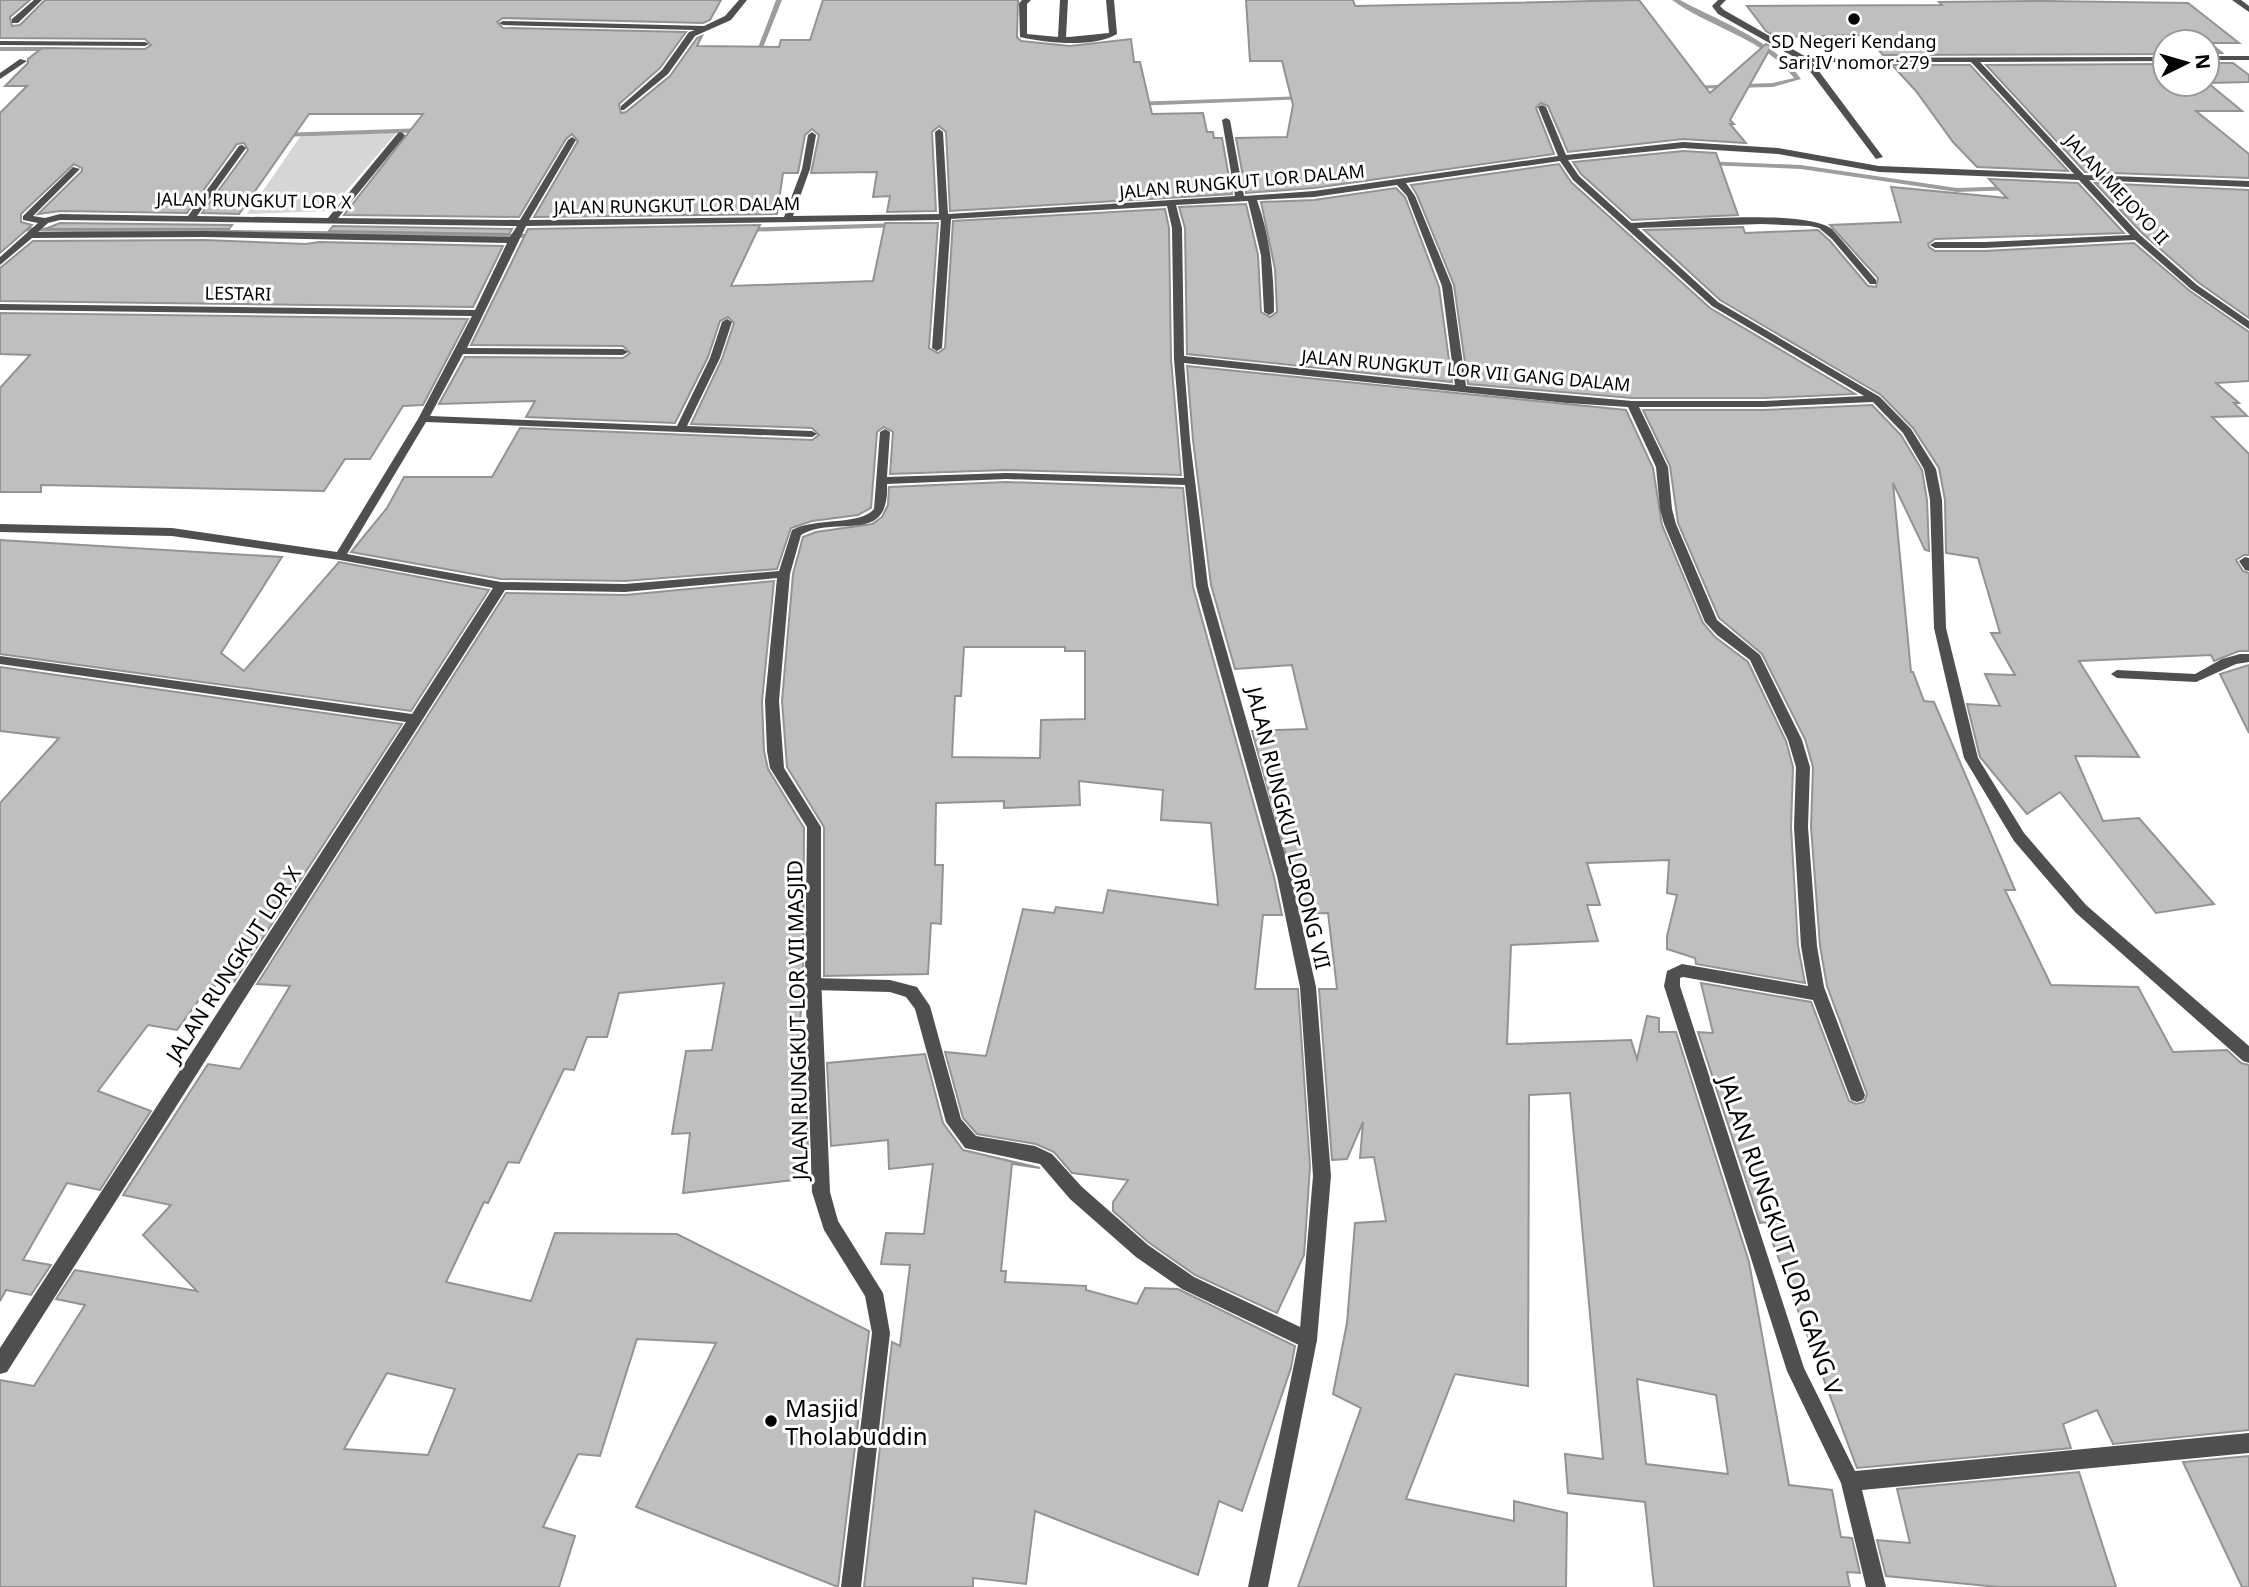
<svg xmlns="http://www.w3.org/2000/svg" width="2249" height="1587" font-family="'Noto Sans',sans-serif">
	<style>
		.green { fill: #d6d6d6 }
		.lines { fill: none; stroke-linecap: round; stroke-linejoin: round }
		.stream { fill: #9d9d9d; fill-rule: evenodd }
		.building { fill: #bfbfbf; stroke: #939393; stroke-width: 2; fill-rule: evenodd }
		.lane { fill: #4f4f4f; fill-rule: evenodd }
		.street { fill: #4f4f4f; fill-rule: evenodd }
		.poi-dot { fill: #000; stroke: #fff; stroke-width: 2.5 }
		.labels { text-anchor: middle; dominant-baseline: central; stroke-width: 6; stroke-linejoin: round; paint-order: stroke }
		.far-poi-label { font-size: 18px; fill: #000; stroke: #fff }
		.far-street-label { font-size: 18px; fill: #000; stroke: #fff }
		.street-label { font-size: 21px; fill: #000; stroke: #fff }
		.near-street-label { font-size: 24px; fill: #000; stroke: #fff }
		.near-poi-label { font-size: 24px; fill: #000; stroke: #fff; text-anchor: start }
	</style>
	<rect width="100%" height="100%" fill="#fff"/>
	<polygon class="green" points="398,131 329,211 247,214 302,134"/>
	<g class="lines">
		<g class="stream">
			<polygon points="776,0 782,0 758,60 753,61"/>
			<path d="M 1672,0 L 1680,0 C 1721,22 1773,40 1801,79 L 1773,87 L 1687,89 L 1687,87 L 1689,86 L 1773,83 L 1794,78 C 1764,38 1710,28 1672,0 Z"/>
			<polygon points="0,47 56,47 59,49 56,51 0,51"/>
			<polygon points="1307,96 1311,98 1309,99 1133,106 1129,104 1133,102"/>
			<polygon points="426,128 429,128 429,132 280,137 276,135 280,133"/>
			<polygon points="1703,161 1801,165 1957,188 2015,186 2019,188 2015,190 1957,192 1801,169 1706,165 1703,165"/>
			<polygon points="899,223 903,225 902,227 742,232 738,230 742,228"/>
			<polygon points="0,227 539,234 543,236 539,238 0,231"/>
		</g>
	</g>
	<g class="building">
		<polygon points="0,0 30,0 10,17 12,26 20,25 45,0 721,0 710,20 703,23 503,18 497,22 503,28 686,32 660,68 619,104 621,113 626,112 670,76 697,38 702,36 697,46 779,47 781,40 810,40 823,0 1018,0 1017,37 1021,41 1070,46 1131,39 1134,62 1140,62 1152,114 1203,113 1207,132 1213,132 1214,138 1222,138 1232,194 950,211 946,132 939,126 932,132 936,211 887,212 890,196 873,197 877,172 811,173 819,135 812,129 805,135 798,173 783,173 777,214 534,217 578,141 572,134 566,139 519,217 344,215 423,114 309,114 239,214 202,213 248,150 244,143 237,144 187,213 60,211 38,214 82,171 82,168 74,164 21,214 21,222 32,225 0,253 0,113 27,86 5,86 28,63 28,59 42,48 145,49 151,45 145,39 0,38"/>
		<polygon points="1246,0 1353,0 1355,6 1639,0 1710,93 1766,44 1771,47 1730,120 1734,124 1730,124 1746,143 1683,139 1568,152 1548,106 1541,103 1536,108 1554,154 1314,188 1246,193 1236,138 1287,137 1293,105 1282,61 1250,61"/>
		<polygon points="2045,1 2188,3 2239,43 2210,43 2222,53 2207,53 2207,42 2165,42 2165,54 1883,55 1865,35 1776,37 1766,31 1747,6 1942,5 1939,2"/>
		<polygon points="2207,63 2233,63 2249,75 2249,82 2208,83 2242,111 2196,111 2249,154 2249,178 2085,172 1986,65 2165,64 2165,84 2207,84"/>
		<polygon points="1892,65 1970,65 2068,171 1977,167 1953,142 1916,91"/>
		<polygon points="1683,151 1716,153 1738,215 1632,220 1581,174 1573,162"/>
		<polygon points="1559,164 1571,182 1710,308 1855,394 1764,398 1632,398 1468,384 1454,285 1417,195 1411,185"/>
		<polygon points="1989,179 2078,183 2124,233 1935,239 1928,244 1929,247 1935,251 1985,251 2134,243 2190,291 2249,332 2249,381 2216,383 2239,403 2234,403 2247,416 2212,417 2249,454 2249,555 2244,555 2236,560 2243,571 2249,573 2249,651 2239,651 2214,661 2211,655 2079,661 2139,757 2075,756 2103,821 2139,818 2214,904 2156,913 2060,792 2027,814 1980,757 1967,704 2000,706 1985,674 2015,675 1991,633 2000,633 1978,558 1946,553 1945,500 1939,468 1913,428 1881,395 1720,300 1644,230 1743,227 1745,233 1818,230 1830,241 1868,286 1876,287 1878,278 1830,225 1901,222 1891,187 2007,198"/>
		<polygon points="2095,183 2249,190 2249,318 2199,283 2142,233"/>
		<polygon points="1396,188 1405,197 1439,287 1452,382 1187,354 1185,228 1179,207 1246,204 1258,255 1261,312 1270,317 1277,312 1275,269 1261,202 1314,200"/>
		<polygon points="1165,209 1169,228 1171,359 1181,475 1006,470 890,474 893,432 884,427 877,432 871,508 858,515 812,521 791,528 777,569 625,581 501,579 351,552 387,508 404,477 492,477 520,428 812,440 819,435 812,428 691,424 722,359 734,323 728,317 720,321 708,357 675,423 526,417 535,401 439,404 465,357 623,358 630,353 623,346 471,345 528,229 760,225 731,286 873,281 885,223 938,223 929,348 938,353 945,348 953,221"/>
		<polygon points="60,223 232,225 229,229 45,229"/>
		<polygon points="333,226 512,229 509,234 329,231"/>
		<polygon points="204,240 306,244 319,242 503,246 473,307 0,301 0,268 33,241"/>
		<polygon points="0,313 468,319 423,405 403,406 370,459 345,459 324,491 41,485 41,492 0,492 0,388 30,355 0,354"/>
		<path d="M 1187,366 L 1626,410 L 1653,468 L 1662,525 L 1703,623 L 1715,637 L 1748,662 L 1786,741 L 1793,767 L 1791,827 L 1798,946 L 1805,983 L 1696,964 L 1695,958 L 1667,949 L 1667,936 L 1677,895 L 1667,893 L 1669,860 L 1587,863 L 1600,905 L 1587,905 L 1598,941 L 1511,945 L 1507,1044 L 1631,1040 L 1637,1059 L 1647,1016 L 1659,1018 L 1659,1032 L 1676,1032 L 1749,1262 L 1789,1485 L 1832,1490 L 1841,1537 L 1852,1538 L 1860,1573 L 1847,1572 L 1850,1587 L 1654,1587 L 1645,1502 L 1568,1493 L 1565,1454 L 1603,1459 L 1570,1093 L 1529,1095 L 1528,1386 L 1455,1374 L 1406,1499 L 1514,1521 L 1514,1501 L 1567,1513 L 1566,1587 L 1298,1587 L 1361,1408 L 1333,1394 L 1347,1323 L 1355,1223 L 1386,1221 L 1374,1157 L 1360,1158 L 1363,1122 L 1347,1159 L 1332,1160 L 1319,989 L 1337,989 L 1328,913 L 1302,914 L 1252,731 L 1307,729 L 1292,665 L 1235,669 L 1211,585 L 1193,440 ZM 1637,1379 L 1716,1395 L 1728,1474 L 1646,1464 Z"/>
		<polygon points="1872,405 1901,435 1922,470 1927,500 1929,551 1925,550 1893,483 1911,672 1913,672 1924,701 1934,702 2015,890 2005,890 2051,985 2138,987 2173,1052 2227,1050 2241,1063 2249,1065 2249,1430 2113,1444 2097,1410 2063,1424 2071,1448 1857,1468 1765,1222 1760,1223 1698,1032 1713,1033 1701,983 1811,1002 1849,1101 1856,1104 1864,1102 1867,1094 1827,986 1820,946 1811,827 1813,767 1805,739 1762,654 1719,618 1678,523 1670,466 1643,410 1764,410"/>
		<path d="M 1006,482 L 1183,488 L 1193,587 L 1274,877 L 1282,915 L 1263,915 L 1255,989 L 1298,989 L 1310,1166 L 1306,1227 L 1304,1255 L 1277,1313 L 1195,1275 L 1148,1242 L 1113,1211 L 1113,1202 L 1128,1180 L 1072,1173 L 1054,1152 L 1036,1144 L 977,1134 L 963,1118 L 945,1052 L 986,1056 L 1023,909 L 1054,913 L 1056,907 L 1103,913 L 1108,890 L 1218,905 L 1211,823 L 1161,820 L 1163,790 L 1079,781 L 1080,805 L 1004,808 L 1004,801 L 936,803 L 935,865 L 943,865 L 941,924 L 931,923 L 928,974 L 824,976 L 824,827 L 787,767 L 782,701 L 793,574 L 803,537 L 816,532 L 872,524 L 882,517 L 888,505 L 889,487 ZM 964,647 L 1065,647 L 1065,651 L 1085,651 L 1085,719 L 1041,720 L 1040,758 L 952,757 L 955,696 L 961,696 Z"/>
		<polygon points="0,540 282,557 221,653 244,671 339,562 489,590 411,711 0,654"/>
		<path d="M 774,581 L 762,701 L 764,751 L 768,769 L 804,828 L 803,992 L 795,1066 L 805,1065 L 808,1149 L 804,1149 L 803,1168 L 794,1169 L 793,1180 L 683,1193 L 690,1133 L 672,1134 L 686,1051 L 712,1050 L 724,983 L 619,993 L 607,1037 L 587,1037 L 574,1070 L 564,1069 L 519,1163 L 508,1162 L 488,1203 L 484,1202 L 446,1282 L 531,1301 L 555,1233 L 677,1234 L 869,1331 L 838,1587 L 636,1507 L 716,1343 L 637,1339 L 600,1456 L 578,1454 L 543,1527 L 575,1536 L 559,1587 L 0,1587 L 0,1380 L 34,1386 L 85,1305 L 56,1299 L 75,1270 L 197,1291 L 143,1235 L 171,1205 L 123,1195 L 208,1064 L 240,1069 L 290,986 L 257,984 L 506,593 L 625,595 ZM 387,1373 L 455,1389 L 428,1455 L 344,1449 Z"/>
		<polygon points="2249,665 2249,733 2220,674"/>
		<polygon points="0,667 402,724 234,982 219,981 215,986 210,985 177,1030 148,1025 98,1091 151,1111 100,1190 67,1183 23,1260 51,1265 31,1295 6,1290 0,1301 0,803 59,738 0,731"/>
		<polygon points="925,1054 943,1123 963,1150 1040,1168 1012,1164 1001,1271 1006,1271 1005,1282 1086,1286 1086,1290 1137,1304 1145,1288 1178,1289 1295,1346 1291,1368 1242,1511 1219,1501 1198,1575 1035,1511 1026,1584 973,1578 973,1587 864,1587 892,1342 900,1346 910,1265 881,1264 886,1233 924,1234 933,1164 889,1169 888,1140 831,1146 827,1063"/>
		<polygon points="2249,1456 2249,1587 2242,1587 2183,1462"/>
		<polygon points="2079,1472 2116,1587 1998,1587 1886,1576 1877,1540 1910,1543 1897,1489"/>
	</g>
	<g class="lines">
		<g class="lane">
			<polygon points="34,0 42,0 18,23 12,23 12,19"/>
			<polygon points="739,0 747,0 731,20 695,36 668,74 624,110 621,110 621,106 662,70 689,32 695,30 503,25 499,23 503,21 704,26 725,16"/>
			<path d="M 1022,0 L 1031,0 L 1027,4 L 1027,34 L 1058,37 L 1060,0 L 1068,0 L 1066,37 L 1069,37 L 1109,33 L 1106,0 L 1114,0 L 1117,34 C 1094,48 1046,43 1020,37 L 1019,3 Z"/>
			<polygon points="0,41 145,42 149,44 145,46 0,45"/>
			<polygon points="813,978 890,980 917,987 930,1006 961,1119 976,1136 1035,1146 1052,1154 1082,1187 1148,1245 1194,1277 1315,1334 1317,1340 1315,1346 1308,1349 1301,1346 1182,1289 1136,1257 1070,1199 1040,1164 965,1148 946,1122 915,1009 906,997 890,992 813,990 807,989 805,984 807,979"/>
		</g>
		<g class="street">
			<path d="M 1718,0 L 1726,0 L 1720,6 L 1724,10 L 1808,58 L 2165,57 L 2165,61 L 1980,62 L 2084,175 L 2249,181 L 2249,187 L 2089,180 L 2140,235 L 2197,285 L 2249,321 L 2249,329 L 2191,289 L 2135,240 L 1985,248 L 1935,248 L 1930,245 L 1935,242 L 1985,242 L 2130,235 L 2079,180 L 1879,172 L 1778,154 L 1683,148 L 1568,160 L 1579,176 L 1631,223 C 1671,221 1803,208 1832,229 L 1876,280 L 1876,284 L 1870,284 L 1832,239 L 1819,228 L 1810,226 L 1762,224 L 1637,228 L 1718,302 L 1880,397 L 1911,429 L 1936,469 L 1942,500 L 1946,628 L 1978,758 L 2024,833 L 2086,905 L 2249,1046 L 2249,1063 L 2243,1061 L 2076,913 L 2014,841 L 1964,758 L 1934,628 L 1930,500 L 1924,469 L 1903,433 L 1873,402 L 1764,407 L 1639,407 L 1668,467 L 1672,509 L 1676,524 L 1717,620 L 1760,655 L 1802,740 L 1810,767 L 1808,827 L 1817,946 L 1824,987 L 1865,1095 L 1863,1100 L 1857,1102 L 1851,1100 L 1813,1000 L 1683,977 L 1680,978 L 1680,986 L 1804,1368 L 1855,1471 L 2249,1433 L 2249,1453 L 1862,1490 L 1886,1587 L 1866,1587 L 1841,1483 L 1787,1371 L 1664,986 L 1667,971 L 1682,964 L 1808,986 L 1801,946 L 1794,827 L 1796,767 L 1788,740 L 1750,660 L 1717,635 L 1705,622 L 1664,524 L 1660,509 L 1656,467 L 1628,407 L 1567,403 L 1184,363 L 1190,440 L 1208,586 L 1291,876 L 1316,987 L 1331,1176 L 1317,1340 L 1268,1587 L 1248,1587 L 1299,1340 L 1313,1176 L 1300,987 L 1277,876 L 1196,586 L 1185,485 L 1006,479 L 887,484 C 890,547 836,514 801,535 L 790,574 L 779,701 L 784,768 L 821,827 L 821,976 L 830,1192 L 838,1221 L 883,1293 L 890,1333 L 861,1587 L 841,1587 L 872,1333 L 865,1296 L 824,1230 L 812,1192 L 805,976 L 807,827 L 770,768 L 767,751 L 765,701 L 777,578 L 625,592 L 505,590 L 7,1372 L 0,1374 L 0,1348 L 406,722 L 0,664 L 0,656 L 412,714 L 493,588 L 340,560 L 172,536 L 0,532 L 0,524 L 172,528 L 337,552 L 418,419 L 472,316 L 0,310 L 0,304 L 475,310 L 507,243 L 204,237 L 32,238 L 0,265 L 0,257 L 38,223 L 23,220 L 23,216 L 73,167 L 80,169 L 33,216 L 45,218 L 60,214 L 188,216 L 239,146 L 242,145 L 246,148 L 197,216 L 328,218 L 398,133 L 401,132 L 405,135 L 404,137 L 338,218 L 520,220 L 568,140 L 572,137 L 576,140 L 529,220 L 784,217 L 802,169 L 808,135 L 812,132 L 816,135 L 810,169 L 793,216 L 939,214 L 935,132 L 939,129 L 943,132 L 948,214 L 1235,196 L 1222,120 L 1226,118 L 1230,120 L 1244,196 L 1314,191 L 1558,156 L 1538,107 L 1542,105 L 1546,107 L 1566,155 L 1683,142 L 1778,148 L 1879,166 L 2074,174 L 1971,62 L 1812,62 L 1883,157 L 1876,159 L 1803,62 L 1718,14 L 1712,6 ZM 1560,161 L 1573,180 L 1712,306 L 1864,396 L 1764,401 L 1632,401 L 1466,386 L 1452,286 L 1415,196 L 1406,183 ZM 1397,185 L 1407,196 L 1442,286 L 1455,385 L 1184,356 L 1182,228 L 1176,205 L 1248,201 L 1261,255 L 1264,312 L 1269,315 L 1274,312 C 1274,273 1270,237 1257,200 L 1314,197 ZM 1167,206 L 1172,228 L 1174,359 L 1184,478 L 1006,473 L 887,477 L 890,432 L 885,429 L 880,432 L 874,509 C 859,526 816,517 792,530 L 779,571 L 625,584 L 501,582 L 347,554 L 426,422 L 812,437 L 817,434 L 812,431 L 687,426 L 720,358 L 732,322 L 727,319 L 722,322 L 710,358 L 677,426 L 430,416 L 463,354 L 623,355 L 628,352 L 623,349 L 467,348 L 526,226 L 941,220 L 932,348 L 937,351 L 942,348 L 951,219 ZM 60,220 L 517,226 L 510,237 L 204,231 L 38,232 L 48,223 Z"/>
			<polygon points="2232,0 2241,0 2249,6 2249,12"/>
			<rect x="2207" y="56" width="42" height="4"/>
			<polygon points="20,59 27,61 0,79 0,73"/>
			<polygon points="2245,557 2249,558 2249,571 2245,570 2239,561"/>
			<polygon points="2240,654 2249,654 2249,662 2236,664 2196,682 2117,678 2111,674 2117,670 2195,674 2222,659"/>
		</g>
	</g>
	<g class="poi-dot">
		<circle cx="1854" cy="19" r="7"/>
		<circle cx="771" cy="1421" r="7"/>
	</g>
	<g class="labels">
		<g class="far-poi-label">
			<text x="1854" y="41">SD Negeri Kendang<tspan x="1854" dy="21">Sari IV nomor 279</tspan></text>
		</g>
		<g class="far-street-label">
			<text transform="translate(1242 181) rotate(-5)">JALAN RUNGKUT LOR DALAM</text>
			<text transform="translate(2117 189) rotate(47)">JALAN MEJOYO II</text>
			<text transform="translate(254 200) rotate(1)">JALAN RUNGKUT LOR X</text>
			<text transform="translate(677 205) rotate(-1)">JALAN RUNGKUT LOR DALAM</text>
			<text transform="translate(238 293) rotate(1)">LESTARI</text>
			<text transform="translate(1466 370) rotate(5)">JALAN RUNGKUT LOR VII GANG DALAM</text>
		</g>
		<g class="street-label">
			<text transform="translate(1289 828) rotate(76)">JALAN RUNGKUT LORONG VII</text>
			<text transform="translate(233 964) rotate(-57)">JALAN RUNGKUT LOR X</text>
			<text transform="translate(797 1020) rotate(-91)">JALAN RUNGKUT LOR VII MASJID</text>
		</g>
		<g class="near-street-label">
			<text transform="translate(1781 1235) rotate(71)">JALAN RUNGKUT LOR GANG V</text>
		</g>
		<g class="near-poi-label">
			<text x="785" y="1407">Masjid<tspan x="785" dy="28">Tholabuddin</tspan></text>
		</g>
	</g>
	<g transform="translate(2186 63) rotate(85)"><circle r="33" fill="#ffffff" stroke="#999999" stroke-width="2"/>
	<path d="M0-5L12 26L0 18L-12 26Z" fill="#000000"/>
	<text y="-10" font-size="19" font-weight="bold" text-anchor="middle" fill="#000000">N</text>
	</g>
</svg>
